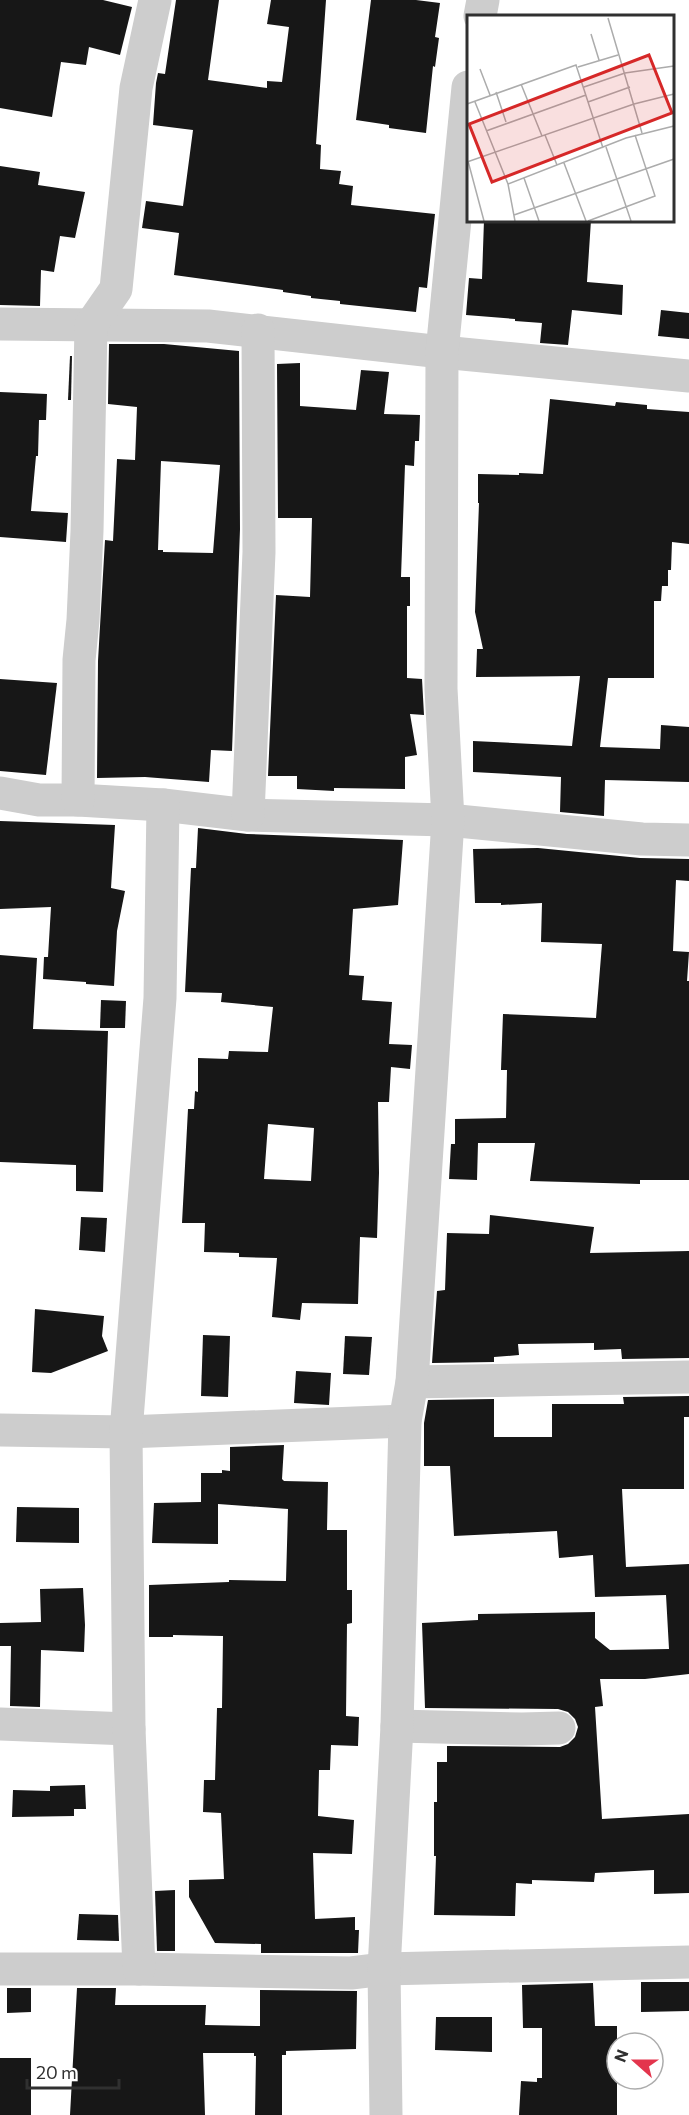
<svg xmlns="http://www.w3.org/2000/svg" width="689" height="2115" font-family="Commissioner,sans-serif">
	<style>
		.building { fill: #171717; fill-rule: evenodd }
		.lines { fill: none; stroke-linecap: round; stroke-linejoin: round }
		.minor { stroke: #cdcdcd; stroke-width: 33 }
		.inset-road { fill: none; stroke: #acacac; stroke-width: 1.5 }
		.view { fill: #d62828; fill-opacity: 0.15; stroke: #d62828; stroke-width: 3 }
		.inset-edge { fill: none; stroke: #303030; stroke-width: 3 }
	</style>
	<rect width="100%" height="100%" fill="#fff"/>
	<g class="building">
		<polygon points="0,0 103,0 132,7 120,55 89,47 86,65 61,62 52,117 0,108"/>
		<polygon points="176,0 219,0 208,80 267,88 267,81 282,82 289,27 267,24 271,0 326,0 316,144 321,145 320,169 341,171 339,184 353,186 351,205 435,214 427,288 419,287 416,312 340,304 340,301 311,298 311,296 283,292 283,290 174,275 179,233 142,228 146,201 183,206 193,130 153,125 156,83 158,73 165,74"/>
		<polygon points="371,0 416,0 440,3 435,37 439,38 435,67 433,66 426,133 389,128 389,125 356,120"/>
		<polygon points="0,166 40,172 38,185 85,192 75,238 60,236 54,272 41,270 40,306 0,305"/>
		<polygon points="484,220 591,220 587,282 623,285 622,315 572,310 568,345 540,343 542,323 515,321 515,319 466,315 469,278 482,279"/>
		<polygon points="661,310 689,313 689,339 658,336"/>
		<path d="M 109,344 L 164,344 L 239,351 L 240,529 L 232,751 L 211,750 L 209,782 L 145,777 L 97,778 L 98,661 L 105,540 L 113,541 L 117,459 L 135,460 L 137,407 L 108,404 ZM 161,461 L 220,465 L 213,553 L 163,552 L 163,550 L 158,550 Z"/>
		<polygon points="70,356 72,356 71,400 68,400"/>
		<polygon points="300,363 300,406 356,410 361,370 389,372 384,414 420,415 419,441 415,441 414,466 405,465 401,577 410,577 410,606 407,606 407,678 422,679 424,715 410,714 417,755 405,757 405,789 334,788 334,791 297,789 297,776 268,776 276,595 310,597 312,518 278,518 277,364"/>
		<polygon points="0,392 47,394 46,420 39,420 38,456 36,456 31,511 68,513 66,542 0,537"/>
		<polygon points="550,399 615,406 616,402 647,405 647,409 689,412 689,544 672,542 671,570 668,570 668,586 662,586 661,601 654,601 654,678 608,678 600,747 660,749 661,725 689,727 689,782 605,780 604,816 560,812 561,777 473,772 473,741 572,746 580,676 476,677 477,649 483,649 475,612 479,503 478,503 478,474 519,475 519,473 543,474"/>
		<polygon points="0,679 57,683 46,775 0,771"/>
		<polygon points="0,821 115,825 111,888 125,891 117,931 114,986 86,984 86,982 43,979 44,957 48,957 51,907 0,909"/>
		<path d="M 198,828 L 247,834 L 403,840 L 398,905 L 353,909 L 349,975 L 364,976 L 362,1000 L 392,1002 L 389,1044 L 412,1045 L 410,1069 L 391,1067 L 389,1102 L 378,1102 L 379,1173 L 377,1238 L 360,1237 L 358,1304 L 302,1303 L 300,1320 L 272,1317 L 277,1258 L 239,1257 L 239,1253 L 204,1252 L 205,1223 L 182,1223 L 188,1109 L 194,1109 L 195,1091 L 198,1092 L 198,1058 L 228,1059 L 229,1051 L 268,1052 L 273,1007 L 221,1002 L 222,993 L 185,992 L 191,868 L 196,868 ZM 268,1124 L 314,1128 L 311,1181 L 264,1179 Z"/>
		<polygon points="538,848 640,858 689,859 689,881 676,880 673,951 689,952 687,981 689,981 689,1180 640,1180 640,1184 530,1181 535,1143 478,1143 477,1180 449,1179 451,1144 455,1144 455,1119 506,1118 507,1070 501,1070 503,1014 596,1018 602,944 541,942 542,903 501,905 501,903 475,903 473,849"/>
		<polygon points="0,955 37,958 33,1029 108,1031 103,1192 76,1191 76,1165 0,1162"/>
		<polygon points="101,1000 126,1001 125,1028 100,1028"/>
		<polygon points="490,1215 594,1227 590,1253 689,1251 689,1358 622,1359 621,1349 594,1350 594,1343 518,1344 519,1355 494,1357 494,1362 432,1363 437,1291 445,1290 447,1233 489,1234"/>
		<polygon points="81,1217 107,1218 105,1252 79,1250"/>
		<polygon points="35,1309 104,1316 102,1336 108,1351 51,1373 32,1372"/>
		<polygon points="203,1335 230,1336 228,1397 201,1396"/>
		<polygon points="345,1336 372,1337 369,1375 343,1374"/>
		<polygon points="296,1371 331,1373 329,1405 294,1403"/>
		<polygon points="689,1396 689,1417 684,1417 684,1489 622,1489 626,1567 689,1564 689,1674 645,1679 600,1679 603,1706 595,1707 602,1819 689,1814 689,1893 654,1894 654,1870 595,1873 594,1882 532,1880 532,1884 516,1883 515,1916 434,1915 436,1856 434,1856 434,1802 437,1802 437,1762 447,1762 447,1746 560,1747 568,1744 575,1737 578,1727 575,1719 568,1712 558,1709 425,1708 422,1623 478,1620 478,1614 595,1612 595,1638 610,1650 669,1649 666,1595 595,1597 593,1555 559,1558 557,1531 454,1536 450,1466 424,1466 424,1423 428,1400 494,1399 494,1437 552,1437 552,1404 624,1404 623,1397"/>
		<polygon points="284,1445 282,1479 284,1481 328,1482 327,1530 347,1530 347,1590 352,1590 352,1623 347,1624 346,1716 359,1717 358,1746 331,1745 330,1770 319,1770 318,1816 354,1820 352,1854 313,1853 315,1919 355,1917 355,1930 359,1930 358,1953 261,1953 261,1944 215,1943 189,1897 189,1880 224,1879 221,1813 203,1812 204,1780 215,1780 217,1708 222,1708 223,1636 173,1635 173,1637 149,1637 149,1585 229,1582 229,1580 286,1581 288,1509 218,1504 218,1544 152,1543 154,1503 201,1502 201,1473 222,1473 222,1470 230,1471 230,1447"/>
		<polygon points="17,1507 79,1508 79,1543 16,1542"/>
		<polygon points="83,1588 85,1625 84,1652 41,1650 40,1707 10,1706 11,1646 0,1646 0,1623 41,1622 40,1589"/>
		<polygon points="85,1785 86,1809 74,1809 74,1816 12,1817 13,1790 50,1791 50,1786"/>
		<polygon points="175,1890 175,1951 157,1951 155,1891"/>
		<polygon points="79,1914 118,1915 119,1941 77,1940"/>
		<polygon points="641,1982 689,1982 689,2011 641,2012"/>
		<polygon points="593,1983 595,2026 617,2026 617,2115 519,2115 521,2081 537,2082 537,2078 542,2078 542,2028 523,2028 522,1985"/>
		<polygon points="7,1988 31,1988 31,2012 7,2013"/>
		<polygon points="77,1988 116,1988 115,2005 206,2005 205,2025 260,2026 260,1990 357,1991 356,2049 286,2051 286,2055 282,2055 282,2115 255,2115 256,2056 254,2056 254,2053 203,2053 205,2115 70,2115"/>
		<polygon points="436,2017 492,2017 492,2052 435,2050"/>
		<rect x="0" y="2058" width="31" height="57"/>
	</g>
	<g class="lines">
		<g class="minor">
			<polyline points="480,16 483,0"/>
			<polyline points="0,324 208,326 442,352 689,376"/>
			<polyline points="0,793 39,800 78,800 163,805 248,815 448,820 642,839 689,840"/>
			<polyline points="78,800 79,660 83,620 87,531 91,325 116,289 136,88 155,0"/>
			<polyline points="248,815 259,552 258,330"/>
			<polyline points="412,1382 689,1377"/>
			<polyline points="0,1430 126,1432 405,1421"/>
			<polyline points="0,1724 129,1729"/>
			<polyline points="397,1726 522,1729 559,1728"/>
			<polyline points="0,1969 139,1969 351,1973 384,1969 689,1962"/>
			<polyline points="139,1969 129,1729 126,1432 160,998 163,805"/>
			<polyline points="386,2115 384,1969 397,1726 405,1421 412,1382 448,820 441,689 442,352 468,87"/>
		</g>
	</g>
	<g transform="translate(467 15)">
		<rect width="207" height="207" fill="#fff"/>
		<path class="inset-road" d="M 141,3 L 175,118M 124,19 L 132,45M 111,52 L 151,40M 13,54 L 23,80M 54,69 L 75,121M 117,72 L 158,58 L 207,51M 29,77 L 39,107M 8,87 L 41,169 L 48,206M 121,87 L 163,72M 0,89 L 109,50 L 136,133M 19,116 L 119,80M 78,120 L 90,150M 139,132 L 164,206M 1,146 L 17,206M 0,147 L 167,89 L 207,79M 97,148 L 119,206M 57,163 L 72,206M 41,169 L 159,123 L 207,111M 47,200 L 207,144M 121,206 L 188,181 L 168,120"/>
		<path class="view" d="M 182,40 L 205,98 L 25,167 L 2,109 Z"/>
		<rect width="207" height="207" class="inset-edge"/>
	</g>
	<g transform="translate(635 2061) rotate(291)"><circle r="28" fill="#ffffff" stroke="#acacac" stroke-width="1.5"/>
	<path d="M0-4.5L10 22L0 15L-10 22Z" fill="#e3354d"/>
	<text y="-9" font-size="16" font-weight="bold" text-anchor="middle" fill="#303030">N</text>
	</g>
	<path d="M27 2079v9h92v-9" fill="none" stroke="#303030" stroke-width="3"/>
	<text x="36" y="2079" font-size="18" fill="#303030" stroke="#ffffff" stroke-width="4.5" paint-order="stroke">20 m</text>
</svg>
